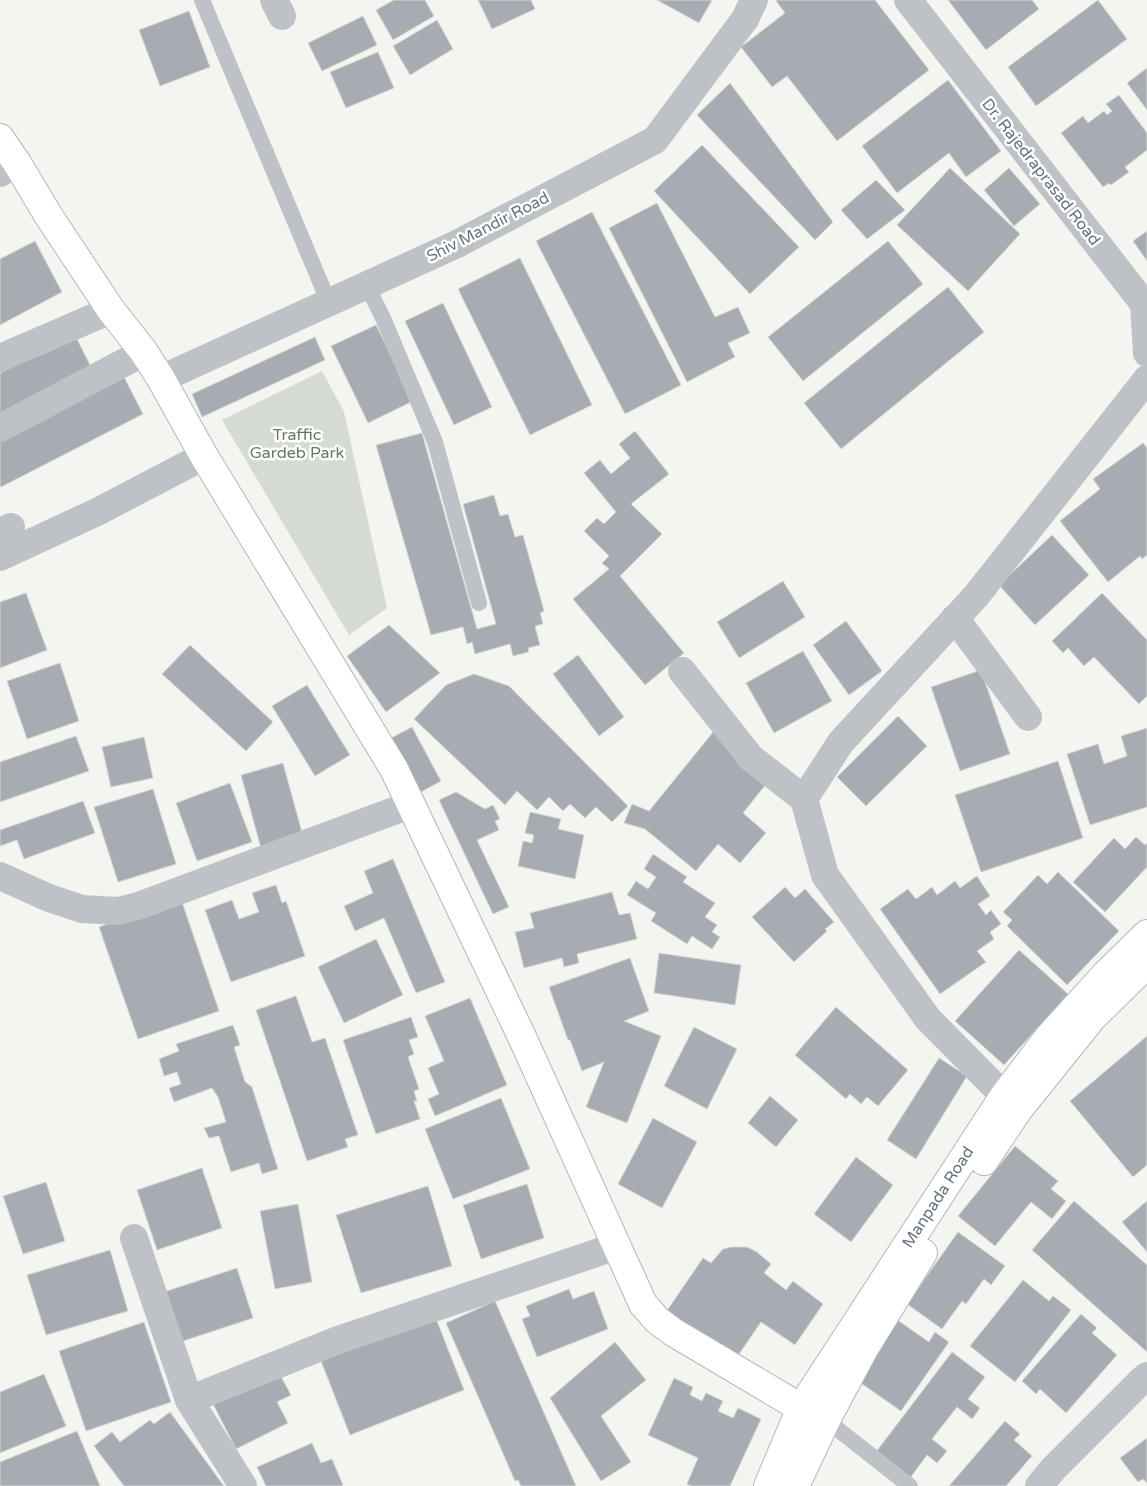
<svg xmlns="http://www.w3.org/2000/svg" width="1147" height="1486" font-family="'Varela Round',sans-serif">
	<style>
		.green { fill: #d5dbd2 }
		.building { fill: #a6acb1; stroke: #d5d6d4 }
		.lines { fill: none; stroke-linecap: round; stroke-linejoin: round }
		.secondary-casing { stroke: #b3b7bb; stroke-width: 30 }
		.lane { stroke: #bec1c5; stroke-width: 16 }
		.street { stroke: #bec1c5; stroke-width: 28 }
		.secondary { stroke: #fff; stroke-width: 28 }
		.labels { text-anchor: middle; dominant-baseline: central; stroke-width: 5; stroke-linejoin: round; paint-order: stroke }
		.street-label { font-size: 16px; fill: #66737f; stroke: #fff }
		.park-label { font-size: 16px; fill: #677764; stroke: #fff }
	</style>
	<rect width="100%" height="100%" fill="#f4f4f1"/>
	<polygon class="green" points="322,371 344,412 387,608 349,635 222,420"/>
	<g class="building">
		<polygon points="394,0 425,0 434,16 393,40 376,10"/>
		<polygon points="478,0 531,0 535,9 492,29"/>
		<polygon points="657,0 712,0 699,23"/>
		<polygon points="777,0 875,0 929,70 837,141 787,76 772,87 741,47 785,13 776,1"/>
		<polygon points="948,0 1032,0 1039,9 986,50"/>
		<polygon points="1098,0 1127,39 1036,106 1008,67"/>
		<polygon points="189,11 210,67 160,86 139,30"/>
		<polygon points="363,16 377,45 322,71 308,43"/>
		<polygon points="437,20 453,49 410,75 393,46"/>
		<polygon points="378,52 394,88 346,108 330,72"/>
		<polygon points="1147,68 1147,110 1127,83"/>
		<polygon points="948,80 1001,151 966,177 949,153 897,193 862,146"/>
		<polygon points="730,83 833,222 815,240 697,115"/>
		<polygon points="1119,95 1147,133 1147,150 1125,167 1129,172 1111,185 1109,183 1103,187 1061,133 1083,116 1088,123 1104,111 1107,115 1112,111 1106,104"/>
		<polygon points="702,145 799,247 750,294 654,191"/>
		<polygon points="950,168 1020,234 968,291 897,225"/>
		<polygon points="1009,168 1040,204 1014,226 984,190"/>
		<polygon points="876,180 905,210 867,239 841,210"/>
		<polygon points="657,203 715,317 738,307 750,333 728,343 735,357 687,382 609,228"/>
		<polygon points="592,212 681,385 625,414 536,241"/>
		<polygon points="1147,231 1147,261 1133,241"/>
		<polygon points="35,241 62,292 0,325 0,259"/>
		<polygon points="888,241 923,284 803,381 768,337"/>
		<polygon points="520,258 592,405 530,435 458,289"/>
		<polygon points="948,287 984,332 841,449 804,403"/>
		<polygon points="443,303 492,407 454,425 405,321"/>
		<polygon points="376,325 413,401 368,423 331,346"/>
		<polygon points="75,335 94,373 0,416 0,373"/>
		<polygon points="315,337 325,360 202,417 192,394"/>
		<polygon points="123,375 143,414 1,487 0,485 0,439"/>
		<polygon points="635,431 669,474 631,504 662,534 620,576 684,653 645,685 573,599 609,569 602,563 609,556 584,531 597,518 604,524 616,512 584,473 600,460 611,474 630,458 619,444"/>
		<polygon points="422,433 477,629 496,624 463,504 494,495 500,516 508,514 515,537 523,535 544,611 540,613 543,624 535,626 540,645 528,648 529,652 513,656 510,644 475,654 472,642 467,644 463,627 431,635 376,445"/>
		<polygon points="1143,443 1147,448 1147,555 1142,559 1140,556 1108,582 1060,521 1100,489 1093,479"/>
		<polygon points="1052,535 1089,575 1035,625 999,585"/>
		<polygon points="783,581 805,617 739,658 717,622"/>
		<polygon points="26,593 47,650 0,668 0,602"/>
		<polygon points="1102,593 1147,640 1147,696 1139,704 1094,657 1084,666 1068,648 1063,653 1052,641"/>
		<polygon points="846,621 882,671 849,695 813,645"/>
		<polygon points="389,625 440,673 386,712 347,656"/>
		<polygon points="190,645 273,722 246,751 162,674"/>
		<polygon points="803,651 832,701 774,733 746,683"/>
		<polygon points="578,655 624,717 599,736 553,674"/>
		<polygon points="60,663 79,721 27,739 7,681"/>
		<polygon points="981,670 1010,754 960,771 931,687"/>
		<polygon points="474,674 509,686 628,806 612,822 596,807 585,818 570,804 563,811 549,797 537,810 517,791 505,805 414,719 446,685"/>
		<polygon points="307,685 350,755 315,776 272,706"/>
		<polygon points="898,716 927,746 866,806 837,777"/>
		<polygon points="412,727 441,781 421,792 391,738"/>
		<polygon points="1147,728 1147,807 1090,825 1067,754 1098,744 1104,764 1127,756 1121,736"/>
		<polygon points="714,731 771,778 743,813 766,833 740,863 718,844 696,871 645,829 624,823 632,804 649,811"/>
		<polygon points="76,736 89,771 0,802 0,762"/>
		<polygon points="144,737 153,778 111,787 102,747"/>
		<polygon points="1058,761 1083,838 981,872 955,795"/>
		<polygon points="283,763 304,840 262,852 241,775"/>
		<polygon points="230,783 252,842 197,861 176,803"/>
		<polygon points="153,789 176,864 118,882 94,807"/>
		<polygon points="456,792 485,809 493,805 500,819 495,821 499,830 477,840 509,907 493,914 439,800"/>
		<polygon points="83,801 95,833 24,859 17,840 0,846 0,830"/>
		<polygon points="530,812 561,819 558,829 584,835 575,879 518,866 523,841 532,843 534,835 525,833"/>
		<polygon points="1136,837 1145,845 1147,843 1147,867 1105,912 1073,882 1114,838 1125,849"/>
		<polygon points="653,854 687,877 683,882 715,903 705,917 717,925 712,932 720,937 712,949 692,936 687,944 651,921 656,913 627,895 636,881 648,889 656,877 644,869"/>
		<polygon points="393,859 445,982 416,993 384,918 355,931 344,906 373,893 364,871"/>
		<polygon points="1058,872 1119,931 1067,985 1007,926 1012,920 1003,912 1038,875 1047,884"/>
		<polygon points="977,876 990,896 978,904 986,915 991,910 1001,924 990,932 994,939 977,951 986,962 940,994 880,909 908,889 916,899 932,887 937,895 955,881 960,888"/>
		<polygon points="276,885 282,903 286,901 305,956 231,982 205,910 232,900 239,919 259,912 252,893"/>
		<polygon points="785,887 795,898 805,889 834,922 825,929 827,931 794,962 752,917"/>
		<polygon points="612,892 619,915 630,913 637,939 577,954 579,963 564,967 562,958 524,968 515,932 534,928 530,913"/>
		<polygon points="181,899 219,1011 138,1039 99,927"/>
		<polygon points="376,939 403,995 344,1023 318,967"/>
		<polygon points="1019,950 1068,994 1004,1065 955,1021"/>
		<polygon points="659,953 741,965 735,1005 654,993"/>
		<polygon points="630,958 649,1011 624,1021 661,1036 627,1123 586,1107 604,1062 582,1071 570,1040 568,1040 549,987"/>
		<polygon points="296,996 312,1042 325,1038 358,1135 345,1139 348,1147 307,1161 256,1010"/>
		<polygon points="470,998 507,1085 435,1116 428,1099 439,1094 428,1068 444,1061 425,1016"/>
		<polygon points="836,1007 908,1070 878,1106 867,1097 861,1104 850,1094 846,1099 795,1055"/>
		<polygon points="411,1017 418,1037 409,1040 414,1054 408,1057 419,1089 414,1091 417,1101 414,1101 420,1119 376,1134 343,1040"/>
		<polygon points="233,1025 240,1045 234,1047 245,1082 252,1087 278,1169 262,1174 259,1163 231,1172 219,1136 209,1138 204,1128 226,1122 218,1097 212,1088 174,1102 169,1088 181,1084 177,1072 164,1076 159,1059 179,1051 176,1044"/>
		<polygon points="694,1027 737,1049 707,1109 664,1086"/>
		<polygon points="1147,1036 1147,1165 1133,1177 1070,1101"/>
		<polygon points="939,1058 967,1076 916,1159 887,1140"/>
		<polygon points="770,1096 798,1120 776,1147 748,1123"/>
		<polygon points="501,1098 530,1169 453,1199 425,1129"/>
		<polygon points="653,1118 697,1142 662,1208 618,1184"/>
		<polygon points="1015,1146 1058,1181 1051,1189 1066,1201 1052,1219 1031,1202 995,1246 958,1216"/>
		<polygon points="856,1157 893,1185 851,1242 814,1214"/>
		<polygon points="202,1168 222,1228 157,1250 137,1190"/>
		<polygon points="46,1182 65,1241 23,1254 3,1196"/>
		<polygon points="527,1184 544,1238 481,1259 463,1205"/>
		<polygon points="428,1186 452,1266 361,1293 336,1215"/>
		<polygon points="1074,1201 1147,1265 1147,1352 1032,1250"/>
		<polygon points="1147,1201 1147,1252 1122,1222"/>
		<polygon points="298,1204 312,1282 275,1289 260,1211"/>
		<polygon points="958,1232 1005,1266 991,1285 984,1279 966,1304 962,1301 942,1329 907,1304"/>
		<polygon points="731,1247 747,1247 757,1252 771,1264 764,1273 786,1290 793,1281 823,1304 795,1345 761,1322 735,1360 666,1312 703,1258 711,1263 723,1249"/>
		<polygon points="110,1250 128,1311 46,1335 27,1275"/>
		<polygon points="237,1268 253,1318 180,1342 164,1292"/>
		<polygon points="1023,1280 1049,1301 1053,1296 1071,1310 1015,1382 970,1346"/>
		<polygon points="569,1289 573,1299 594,1291 608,1329 537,1357 522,1319 530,1316 526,1306"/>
		<polygon points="495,1301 576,1486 521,1486 518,1480 515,1481 446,1323"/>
		<polygon points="1081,1314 1097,1328 1092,1333 1117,1355 1066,1413 1040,1389 1036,1394 1022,1381"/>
		<polygon points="435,1316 464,1390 350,1435 321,1361"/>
		<polygon points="896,1319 929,1342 935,1332 949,1342 901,1411 855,1379"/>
		<polygon points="144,1322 171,1402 86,1431 59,1351"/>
		<polygon points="615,1342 646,1380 601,1416 631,1462 601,1481 550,1398"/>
		<polygon points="952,1352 985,1377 968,1399 980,1408 972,1419 957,1407 932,1439 947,1451 937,1463 927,1455 910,1478 876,1452"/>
		<polygon points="278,1371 291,1395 277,1402 288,1423 236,1449 213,1404"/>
		<polygon points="44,1374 66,1426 0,1453 0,1392"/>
		<polygon points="674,1378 693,1387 690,1395 702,1401 706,1393 723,1401 718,1411 733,1418 738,1408 761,1419 730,1486 691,1486 687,1484 698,1458 648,1435"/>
		<polygon points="170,1412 224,1486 124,1486 94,1446 112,1432 120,1442 150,1420 154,1424"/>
		<polygon points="1005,1421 1020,1434 1014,1440 1032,1456 1006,1486 949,1486"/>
		<polygon points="77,1431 100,1486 0,1486 0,1462"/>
		<polygon points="1147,1438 1147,1483 1143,1479 1138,1482 1120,1458"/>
		<polygon points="312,1443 321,1463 332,1459 343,1485 341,1486 266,1486 257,1467"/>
	</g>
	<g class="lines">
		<g class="secondary-casing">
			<g id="secondary">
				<polyline points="0,138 17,163 48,215 111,310 144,352 161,379 204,456 394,769 522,1037 643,1304 657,1320 673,1332 801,1408 826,1420"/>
				<polyline points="984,1161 1018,1110 1092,1018 1147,964"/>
				<path id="s1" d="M 768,1486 L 801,1408 L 1004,1096 L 1048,1038 L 1106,974 L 1147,934"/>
				<polyline points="795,1486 826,1420 864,1349 923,1253"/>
			</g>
		</g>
		<g class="lane">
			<polyline points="202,0 329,303"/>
			<polyline points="367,286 383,318 435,442 479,603"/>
			<polyline points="826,1420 910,1486"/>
		</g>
		<g class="street">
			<polyline points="274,0 282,16"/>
			<polyline points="908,0 1144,304 1147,353"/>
			<polyline points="0,173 17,163"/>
			<polyline points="0,358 111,310"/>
			<polyline points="161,379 457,244 655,140 745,19 754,0"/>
			<polyline points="0,428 144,352"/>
			<polyline points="0,532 11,527"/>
			<polyline points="0,557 99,511 204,456"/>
			<polyline points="955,618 1028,717"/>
			<polyline points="682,671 751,758 804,799"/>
			<polyline points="0,876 49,898 82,909 118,911 138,906 410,805"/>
			<polyline points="1018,1110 928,1019 825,875 804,799 841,742 976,596 1147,379"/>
			<polyline points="134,1238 189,1400"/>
			<polyline points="243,1486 189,1400 338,1340 617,1246"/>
			<polyline points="1039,1486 1053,1469 1142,1380 1147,1376"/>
		</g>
		<use href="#secondary" class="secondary"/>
	</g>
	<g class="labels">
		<g class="street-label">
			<text transform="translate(1041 172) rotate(52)">Dr. Rajedraprasad Road</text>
			<text transform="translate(488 227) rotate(-27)">Shiv Mandir Road</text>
			<text stroke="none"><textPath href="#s1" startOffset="336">Manpada Road</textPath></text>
		</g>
		<g class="park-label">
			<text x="297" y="435">Traffic<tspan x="297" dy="18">Gardeb Park</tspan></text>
		</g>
	</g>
</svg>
